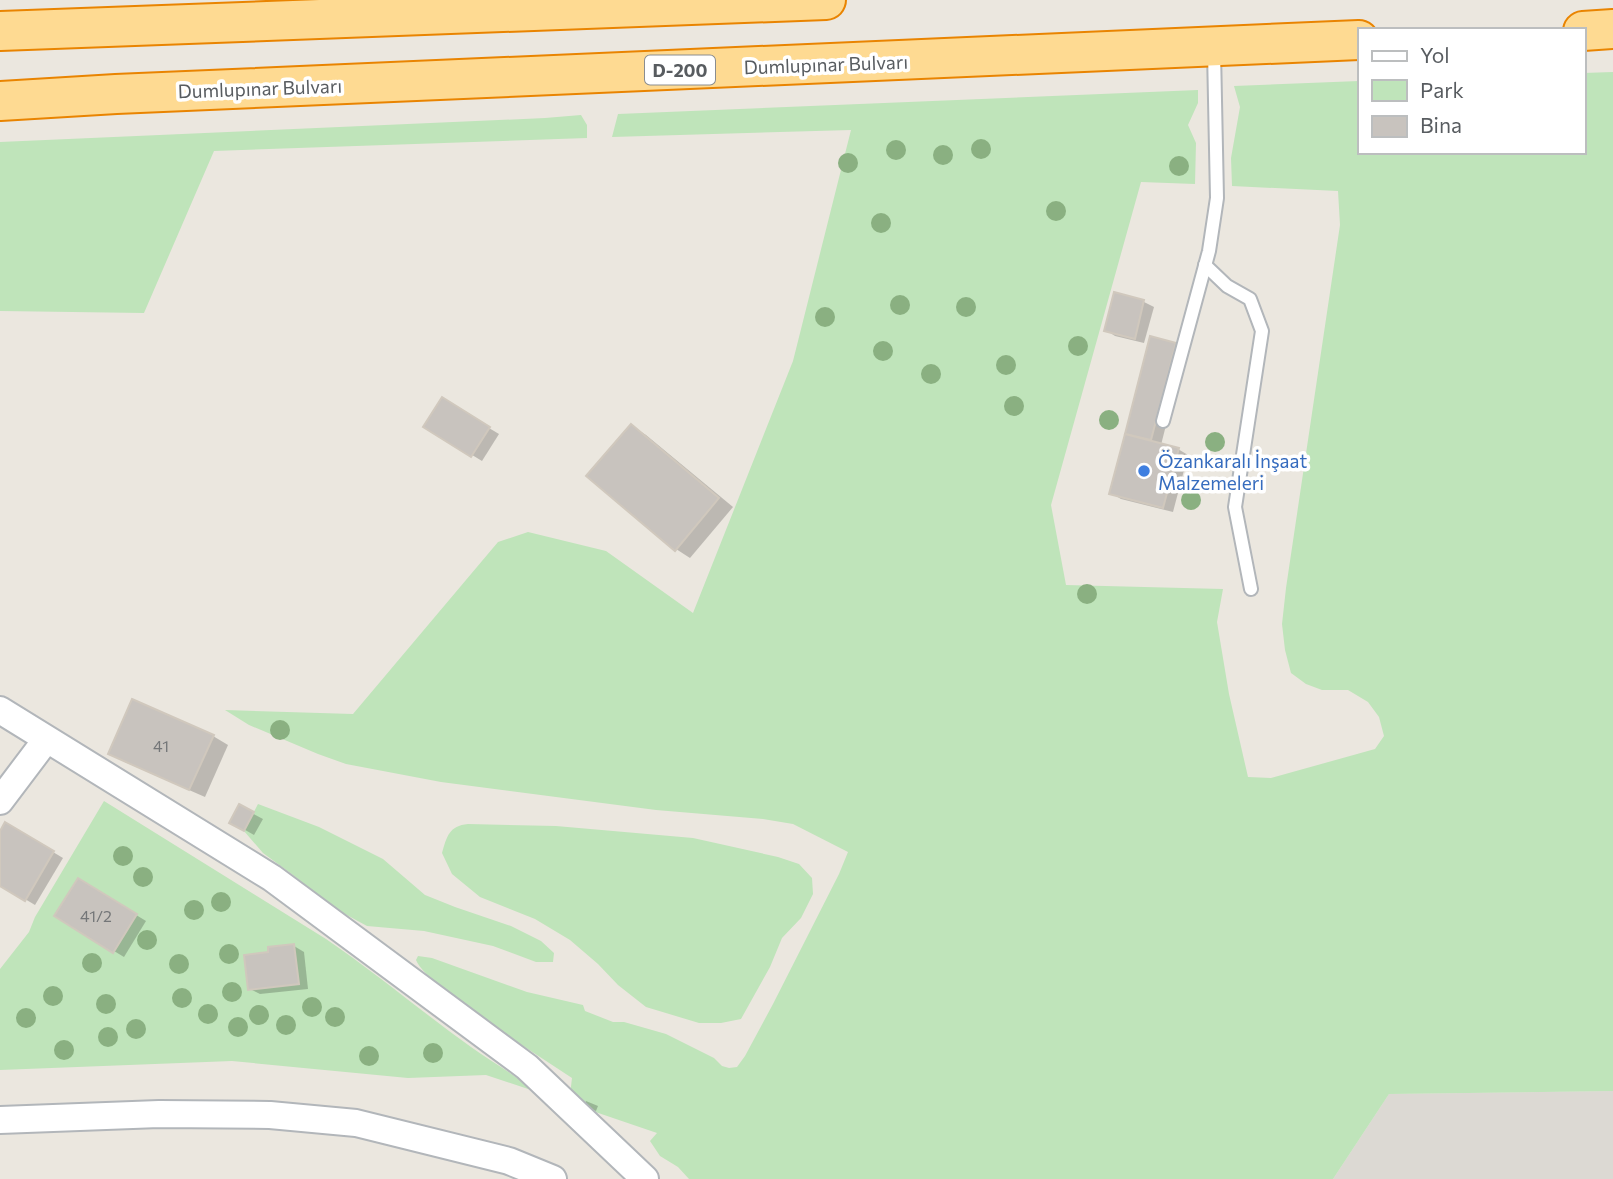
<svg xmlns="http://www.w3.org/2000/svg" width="1613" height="1179" font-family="Commissioner,sans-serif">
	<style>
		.industrial { fill: #dcd9d3 }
		.green { fill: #bfe4ba }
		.shadow { fill: #0003 }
		.building { fill: #c8c3be; stroke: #d0c8bd; stroke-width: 2 }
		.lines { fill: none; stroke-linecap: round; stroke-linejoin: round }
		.service-casing { stroke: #b2b6ba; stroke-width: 16 }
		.minor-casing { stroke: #b2b6ba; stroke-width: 30 }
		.trunk-casing { stroke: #e98401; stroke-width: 42 }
		.service { stroke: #fff; stroke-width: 12 }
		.minor { stroke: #fff; stroke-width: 26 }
		.trunk { stroke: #feda92; stroke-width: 38 }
		.tree { fill: #8ab081 }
		.shop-dot { fill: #3f7fe0; stroke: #fff; stroke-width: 2.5 }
		.labels { text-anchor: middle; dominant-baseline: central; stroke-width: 7; stroke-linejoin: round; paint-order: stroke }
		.number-label { font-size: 16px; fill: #747678 }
		.shield { fill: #fff; stroke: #8a8d90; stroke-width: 2 }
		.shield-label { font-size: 18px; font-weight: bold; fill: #585c60 }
		.street-label { font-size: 19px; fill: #585c60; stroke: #fff }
		.shop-label { font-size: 19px; fill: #366cbe; stroke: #fff; text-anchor: start }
	</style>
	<rect width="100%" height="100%" fill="#ebe7df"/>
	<polygon class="industrial" points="1613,1091 1613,1179 1333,1179 1389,1094"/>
	<g class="green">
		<path d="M 1613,72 L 1613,1091 L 1389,1094 L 1333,1179 L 689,1179 L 678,1167 L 660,1156 L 650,1141 L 657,1133 L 569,1103 L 572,1078 L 511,1038 L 508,1040 L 432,981 C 427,973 420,969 416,960 L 418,956 L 432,958 L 527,992 L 583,1005 L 585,1011 L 613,1022 L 624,1022 L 666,1034 L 714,1058 L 722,1066 L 729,1068 L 737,1067 L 745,1056 L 773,1004 L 839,874 L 848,852 L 793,824 L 763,819 L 656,810 L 441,782 L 346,764 L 318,754 L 249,725 L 225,710 L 353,714 L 498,542 L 528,532 L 606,551 L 693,613 L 793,361 L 851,130 L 612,137 L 618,114 L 1198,90 L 1198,103 L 1188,125 L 1196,143 L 1195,184 L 1141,182 L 1051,505 L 1066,585 L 1223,589 L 1217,622 L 1229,694 L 1248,777 L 1271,778 L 1375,749 L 1384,736 L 1379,717 L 1368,702 L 1348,690 L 1322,690 L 1306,684 L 1291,673 L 1285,650 L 1282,624 L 1286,588 L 1340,225 L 1338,191 L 1232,186 L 1231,158 L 1240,107 L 1234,86 L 1359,81 L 1359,152 L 1583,152 L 1583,73 Z"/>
		<polygon points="581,115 587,125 587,138 214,151 144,313 0,311 0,142 545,118"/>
		<path d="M 104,801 L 326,939 C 376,973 422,1012 471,1047 C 492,1062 514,1074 534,1091 L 486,1075 L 408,1078 L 232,1061 L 0,1070 L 0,969 L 29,932 L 35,917 Z"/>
		<polygon points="258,804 319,827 383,859 425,895 455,907 511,926 541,941 554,953 553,962 536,962 493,946 424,931 367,926 332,907 293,875 263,853 244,831"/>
		<path d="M 468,824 L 556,826 L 693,838 L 778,857 L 799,864 L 812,878 L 813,894 L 801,918 L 782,938 L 770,967 L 741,1019 L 721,1023 L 699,1023 L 646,1007 L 618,985 L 598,964 L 570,940 L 535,919 L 480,897 L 452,874 L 442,853 C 447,836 449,826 468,824 Z"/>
	</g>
	<g class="shadow">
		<polygon points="1115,294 1144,302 1154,307 1144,343 1115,336 1106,330"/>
		<polygon points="1151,338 1175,344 1185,350 1161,445 1178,449 1188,455 1173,512 1121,499 1111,493"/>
		<polygon points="442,400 499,434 482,461 426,427"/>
		<polygon points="631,426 646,435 733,507 690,558 676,549"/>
		<polygon points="213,736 228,745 205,797 125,762 110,754"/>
		<polygon points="240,807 263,819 254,835 231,822"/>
		<polygon points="6,824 63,858 35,905 0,884 0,834"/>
		<polygon points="79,880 146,921 124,957 56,916"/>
		<polygon points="294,946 304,952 308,989 260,994 250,989 270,953"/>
		<polygon points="586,1101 598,1106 596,1111 584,1106"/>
	</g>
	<g class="building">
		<polygon points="1114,292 1144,300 1135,339 1104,331"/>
		<polygon points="1150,336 1176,343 1151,440 1125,434"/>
		<polygon points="442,397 490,427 471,457 423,427"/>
		<polygon points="631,424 719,498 675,551 586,476"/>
		<polygon points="1125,434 1179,448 1163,508 1109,494"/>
		<polygon points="132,699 214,735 189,790 108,754"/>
		<polygon points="239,804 254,812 244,831 229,823"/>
		<polygon points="5,822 54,851 25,901 0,886 0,831"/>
		<polygon points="78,878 137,914 113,953 54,916"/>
		<polygon points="294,944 299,984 248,990 244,955 268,952 268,947"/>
	</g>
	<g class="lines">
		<g class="service-casing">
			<g id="service">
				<polyline points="1205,265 1227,286 1250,299 1262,331 1235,507 1251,589"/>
				<polyline points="1163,421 1209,251 1217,198 1214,51"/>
			</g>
		</g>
		<g class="minor-casing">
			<g id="minor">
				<polyline points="0,710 272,878 527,1067 645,1179"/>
				<polyline points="0,801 46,740"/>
				<polyline points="0,1120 159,1114 270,1115 356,1123 509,1161 553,1179"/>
			</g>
		</g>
		<g class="trunk-casing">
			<g id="trunk">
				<polyline points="0,31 826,0"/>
				<polyline points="1583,31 1613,29"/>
				<polyline points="0,101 116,94 1359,40"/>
			</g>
		</g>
		<use href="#service" class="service"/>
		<use href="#minor" class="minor"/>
		<use href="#trunk" class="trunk"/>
	</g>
	<g class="tree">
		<circle cx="981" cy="149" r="10"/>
		<circle cx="896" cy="150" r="10"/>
		<circle cx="943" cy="155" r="10"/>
		<circle cx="848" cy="163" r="10"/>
		<circle cx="1179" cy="166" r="10"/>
		<circle cx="1056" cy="211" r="10"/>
		<circle cx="881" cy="223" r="10"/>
		<circle cx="900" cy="305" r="10"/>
		<circle cx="966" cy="307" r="10"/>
		<circle cx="825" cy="317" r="10"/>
		<circle cx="1078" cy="346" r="10"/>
		<circle cx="883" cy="351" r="10"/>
		<circle cx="1006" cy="365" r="10"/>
		<circle cx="931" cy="374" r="10"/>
		<circle cx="1014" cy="406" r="10"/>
		<circle cx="1109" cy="420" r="10"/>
		<circle cx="1215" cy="442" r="10"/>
		<circle cx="1191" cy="500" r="10"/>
		<circle cx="1087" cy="594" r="10"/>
		<circle cx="280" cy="730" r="10"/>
		<circle cx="123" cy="856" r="10"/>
		<circle cx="143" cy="877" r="10"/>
		<circle cx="221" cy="902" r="10"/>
		<circle cx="194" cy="910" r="10"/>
		<circle cx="147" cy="940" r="10"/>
		<circle cx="229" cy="954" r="10"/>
		<circle cx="92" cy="963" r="10"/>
		<circle cx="179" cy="964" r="10"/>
		<circle cx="232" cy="992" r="10"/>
		<circle cx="53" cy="996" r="10"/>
		<circle cx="182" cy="998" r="10"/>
		<circle cx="106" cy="1004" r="10"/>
		<circle cx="312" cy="1007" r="10"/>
		<circle cx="208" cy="1014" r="10"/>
		<circle cx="259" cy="1015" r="10"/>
		<circle cx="335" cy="1017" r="10"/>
		<circle cx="26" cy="1018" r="10"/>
		<circle cx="286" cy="1025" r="10"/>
		<circle cx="238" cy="1027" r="10"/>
		<circle cx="136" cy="1029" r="10"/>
		<circle cx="108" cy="1037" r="10"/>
		<circle cx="64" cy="1050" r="10"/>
		<circle cx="433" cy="1053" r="10"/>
		<circle cx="369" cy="1056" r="10"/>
	</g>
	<circle class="shop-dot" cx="1144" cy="471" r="7"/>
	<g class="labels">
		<g class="number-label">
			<text x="161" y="745">41</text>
			<text x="96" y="915">41/2</text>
		</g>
		<rect class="shield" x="645" y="55.5" width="70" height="29" rx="5"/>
		<g class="shield-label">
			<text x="680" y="70">D-200</text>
		</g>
		<g class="street-label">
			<text transform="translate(826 64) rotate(-2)">Dumlupınar Bulvarı</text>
			<text transform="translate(260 88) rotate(-2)">Dumlupınar Bulvarı</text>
		</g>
		<g class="shop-label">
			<text x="1158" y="460">Özankaralı İnşaat<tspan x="1158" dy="22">Malzemeleri</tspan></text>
		</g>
	</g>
	<rect x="1358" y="28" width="228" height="126" fill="#ffffff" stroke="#bcbebf" stroke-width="2"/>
	<rect x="1372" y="51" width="35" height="10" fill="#ffffff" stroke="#bcbebf" stroke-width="2"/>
	<text x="1420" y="63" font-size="21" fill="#585c60">Yol</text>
	<rect x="1372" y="80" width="35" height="21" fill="#bfe4ba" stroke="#bcbebf" stroke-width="2"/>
	<text x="1420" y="98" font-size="21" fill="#585c60">Park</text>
	<rect x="1372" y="116" width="35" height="21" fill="#c8c3be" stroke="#bcbebf" stroke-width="2"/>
	<text x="1420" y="133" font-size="21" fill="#585c60">Bina</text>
</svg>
